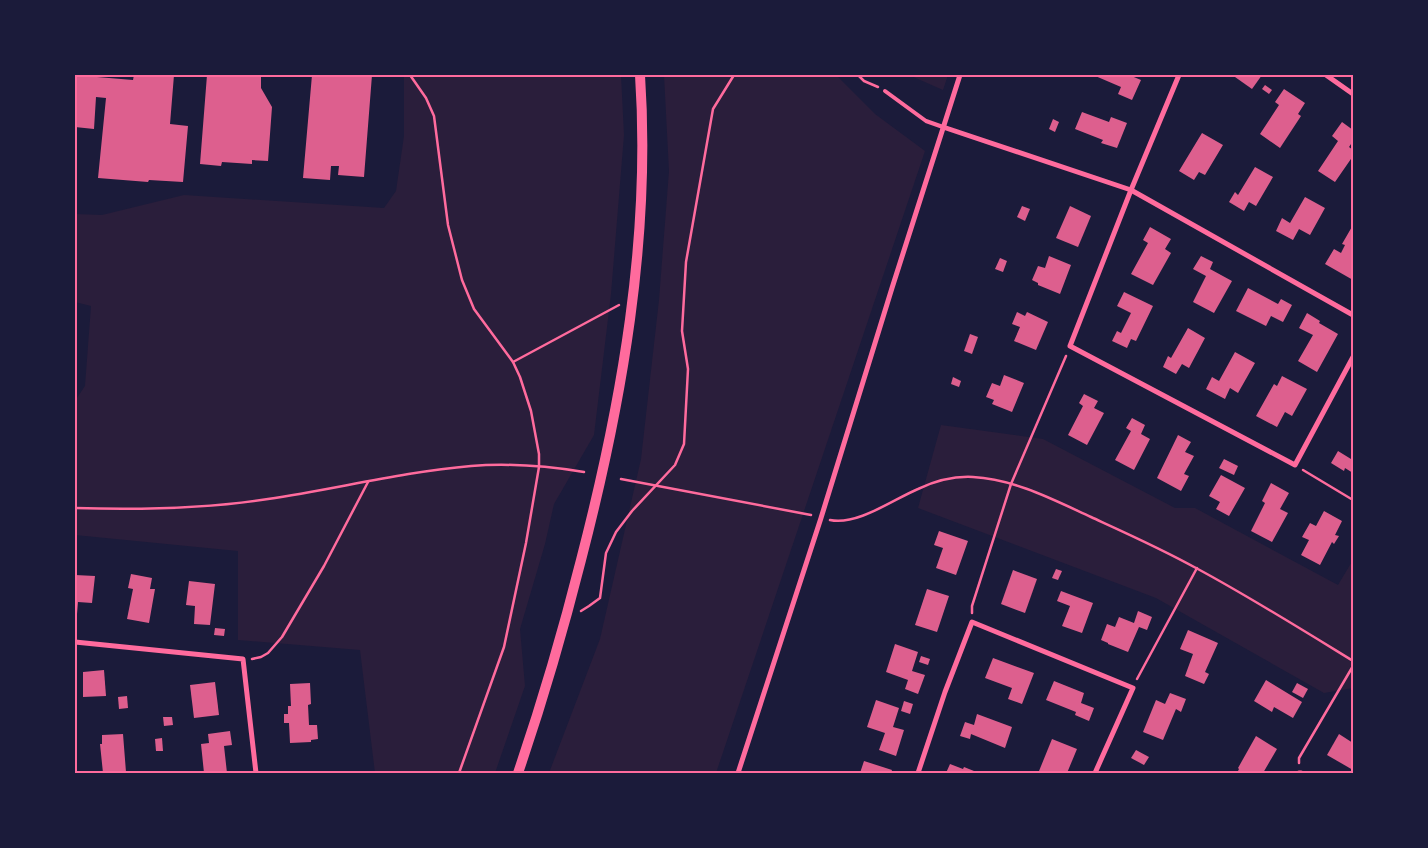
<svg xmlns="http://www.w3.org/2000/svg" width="1428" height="848" font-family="'Fira Sans',sans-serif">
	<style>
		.green { fill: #2a1e3b }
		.building { fill: #dd5f8e }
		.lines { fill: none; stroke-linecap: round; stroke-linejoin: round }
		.path { stroke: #ff6b9d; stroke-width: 2.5 }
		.service { stroke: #ff6b9d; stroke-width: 4 }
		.minor { stroke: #ff6b9d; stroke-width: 5 }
		.secondary { stroke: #ff6b9d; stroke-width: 10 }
		.neatline { fill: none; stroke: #ff6b9d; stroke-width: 2 }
	</style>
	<rect width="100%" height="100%" fill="#1b1b3a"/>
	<g class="green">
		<polygon points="404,75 621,75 624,135 611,294 594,435 554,504 545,544 520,629 525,686 495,773 375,773 360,650 238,640 238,551 75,535 75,401 85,386 91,306 75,302 75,214 102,215 184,195 384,208 396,191 404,136"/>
		<polygon points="664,75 839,75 838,77 875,114 925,151 716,773 549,773 600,639 641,459 659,300 669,171"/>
		<polygon points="909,75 948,75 943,90"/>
		<polygon points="941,425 1043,439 1175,508 1195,508 1338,585 1353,560 1353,688 1324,693 1156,598 918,508"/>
	</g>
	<g class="building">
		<polygon points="75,75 97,75 97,77 133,80 134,75 174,75 170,124 188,126 183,182 149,180 148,182 98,178 106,98 96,97 94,129 75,127"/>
		<polygon points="207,75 261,75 261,88 272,107 268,161 252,160 252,164 222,162 221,166 200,164"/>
		<polygon points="312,75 372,75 364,177 338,175 339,166 331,166 330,180 303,178"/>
		<polygon points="1093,75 1129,75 1141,80 1132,100 1118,94 1121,87"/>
		<polygon points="1236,75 1262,75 1252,89 1235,77"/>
		<polygon points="1265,85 1272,90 1269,94 1262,89"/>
		<polygon points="1284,89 1305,103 1298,114 1301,116 1280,148 1260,134 1279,105 1275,102"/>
		<polygon points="1082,112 1109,122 1111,117 1127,123 1117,148 1101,143 1103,140 1075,129"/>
		<polygon points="1053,119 1059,122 1055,132 1049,129"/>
		<polygon points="1342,122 1353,130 1353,141 1349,147 1353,150 1353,156 1335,182 1318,171 1338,141 1332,136"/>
		<polygon points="1202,133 1223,145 1205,175 1199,172 1194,180 1179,171"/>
		<polygon points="1255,167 1273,177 1256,206 1249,202 1244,211 1229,202 1235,192 1238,195"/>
		<polygon points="1305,197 1325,208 1310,235 1299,229 1293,240 1276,231 1282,218 1290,223"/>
		<polygon points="1022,206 1030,209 1025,221 1017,217"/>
		<polygon points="1070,206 1091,216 1078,247 1056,238"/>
		<polygon points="1353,225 1353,280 1325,264 1334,249 1341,253 1345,245 1342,244"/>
		<polygon points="1150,227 1171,239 1165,249 1171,253 1153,285 1131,274 1148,243 1143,240"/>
		<polygon points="1049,256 1071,265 1060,294 1038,285 1038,283 1032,280 1038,266 1045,268"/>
		<polygon points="1201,256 1213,262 1210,269 1232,281 1214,313 1193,302 1206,276 1193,269"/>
		<polygon points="1000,258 1007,261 1003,272 995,269"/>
		<polygon points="1248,288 1278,304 1281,299 1292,305 1283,322 1271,316 1266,326 1236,311"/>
		<polygon points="1124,292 1153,306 1136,341 1131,339 1127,348 1112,341 1117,331 1121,333 1131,313 1117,306"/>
		<polygon points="1017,312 1025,316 1027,312 1048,322 1036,350 1014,341 1020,327 1012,324"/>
		<polygon points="1307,313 1320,321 1319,323 1338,334 1317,372 1298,361 1313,335 1299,328"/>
		<polygon points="1188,328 1205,338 1189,368 1182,364 1176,374 1163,367 1168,356 1171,358"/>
		<polygon points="970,334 978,337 972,354 964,351"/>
		<polygon points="1235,352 1255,363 1238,393 1230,388 1225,399 1206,389 1212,377 1219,381"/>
		<polygon points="1004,375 1024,383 1012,412 992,404 994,400 986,397 992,383 1000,386"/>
		<polygon points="1282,376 1307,389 1292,416 1285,412 1277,427 1256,416 1274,384 1277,386"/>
		<polygon points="953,377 961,381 959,387 951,384"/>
		<polygon points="1084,394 1098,401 1094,408 1104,413 1087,445 1068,435 1083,406 1079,403"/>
		<polygon points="1132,418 1145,425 1141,434 1150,439 1134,470 1115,460 1131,431 1126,428"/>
		<polygon points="1178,435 1191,442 1185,452 1194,456 1184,474 1189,476 1181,491 1157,478"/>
		<polygon points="1338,451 1351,459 1353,454 1353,473 1345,468 1344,471 1331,463"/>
		<polygon points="1224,459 1238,466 1234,475 1219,468"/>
		<polygon points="1221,475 1245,488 1229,516 1216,509 1220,502 1209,496"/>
		<polygon points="1271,483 1289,493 1280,509 1288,513 1272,542 1251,531 1265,503 1262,501"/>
		<polygon points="1324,511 1342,521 1335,535 1339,536 1334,544 1332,542 1320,565 1301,555 1309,540 1302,537 1310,523 1316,526"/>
		<polygon points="939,531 968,541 956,575 936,568 943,548 934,545"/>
		<polygon points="1056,569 1062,571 1058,580 1052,578"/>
		<polygon points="1013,570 1037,579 1025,613 1001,604"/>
		<polygon points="131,574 152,578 150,589 155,589 149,623 127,619 133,589 128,588"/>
		<polygon points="75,575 95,576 92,603 78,602 77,614 75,614"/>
		<polygon points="189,581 215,584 210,625 194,624 195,606 186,605"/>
		<polygon points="927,589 949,596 937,632 915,625"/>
		<polygon points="1061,591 1093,603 1082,633 1062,626 1070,606 1057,601"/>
		<polygon points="1138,611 1152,617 1147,630 1139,627 1128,652 1108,644 1108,643 1101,640 1107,624 1115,627 1119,617 1134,623"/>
		<polygon points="215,628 225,629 224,636 214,635"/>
		<polygon points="1188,630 1218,643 1205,672 1209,674 1204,684 1185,676 1193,654 1180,649"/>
		<polygon points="895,644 918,652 912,671 925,675 918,694 905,689 908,680 886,672"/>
		<polygon points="921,656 930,659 928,665 919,662"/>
		<polygon points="993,658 1034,673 1022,704 1008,699 1012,688 985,678"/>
		<polygon points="104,670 106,696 83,697 83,672"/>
		<polygon points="1266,680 1302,702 1293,718 1274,707 1272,712 1254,701"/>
		<polygon points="1054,681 1084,693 1081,703 1094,708 1089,721 1075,715 1076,712 1046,700"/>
		<polygon points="215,682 219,715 194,718 190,685"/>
		<polygon points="310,683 311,704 308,705 309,725 317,725 318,739 311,740 311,742 290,743 289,723 284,723 284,714 288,714 288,706 291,706 290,684"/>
		<polygon points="1297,683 1308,689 1303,698 1292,692"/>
		<polygon points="1170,693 1186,699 1181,712 1176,709 1163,740 1143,732 1156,700 1165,704"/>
		<polygon points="127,696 128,708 119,709 118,697"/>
		<polygon points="876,700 899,708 893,727 904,730 896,756 879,750 885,733 867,727"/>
		<polygon points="904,701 913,704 910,714 901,711"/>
		<polygon points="977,714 1012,727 1005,748 971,734 970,739 960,736 965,722 974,725"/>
		<polygon points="163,717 172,717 173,725 164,726"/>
		<polygon points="230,731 232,745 224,746 227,773 204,773 201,744 209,743 208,734"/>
		<polygon points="123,734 126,772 103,773 100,744 102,744 102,735"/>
		<polygon points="1339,734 1353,743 1353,770 1327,755"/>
		<polygon points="1256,736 1277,749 1263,773 1237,773 1239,769 1238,768"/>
		<polygon points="162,738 163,751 156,751 155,739"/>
		<polygon points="1052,739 1077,749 1067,773 1043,773 1039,771"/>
		<polygon points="1136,750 1149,757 1144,765 1131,758"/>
		<polygon points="864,761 892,770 891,773 860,773"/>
		<polygon points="950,764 963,769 964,767 979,773 946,773"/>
	</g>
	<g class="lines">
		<g class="path">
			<polyline points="410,75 426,98 434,116 448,225 462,280 474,309 513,362 520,377 531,411 539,454 539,467 526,543 504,647 459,773"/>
			<polyline points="858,75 864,81 878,87"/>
			<polyline points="513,362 619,305"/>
			<polyline points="1303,470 1353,500"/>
			<polyline points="621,479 811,515"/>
			<path d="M 75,508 C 140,510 204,509 268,499 C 336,489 402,472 471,466 C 508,463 547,466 584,472"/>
			<path d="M 830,520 C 857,526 894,499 918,489 C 935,481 954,476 973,477 C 1014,479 1054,500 1091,517 C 1126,533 1162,549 1196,568 C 1250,597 1301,629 1353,661"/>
			<polyline points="581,611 589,606 600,598 606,553 616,532 632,511 675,465 684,444 688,369 682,331 686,262 713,109 734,75"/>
			<polyline points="972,613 972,606 1011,484 1066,356"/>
			<polyline points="252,659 261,657 268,653 282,637 324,566 368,482"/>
			<polyline points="1137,679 1197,568"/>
			<polyline points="1299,763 1299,758 1353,666"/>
		</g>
		<polyline class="service" points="885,91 926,121 943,127"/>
		<g class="minor">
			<polyline points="1179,75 1131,190 1070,346 1295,465 1353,357"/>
			<polyline points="1326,75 1353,94"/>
			<polyline points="943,127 1131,190 1353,315"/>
			<polyline points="75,642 243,659 256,773"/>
			<polyline points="738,773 821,518 892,288 960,75"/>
			<polyline points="918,773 945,692 972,622 1133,688 1095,773"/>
			<polyline points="1299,773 1301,773"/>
		</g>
		<path class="secondary" d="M 518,773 C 542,703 563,631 581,560 C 622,402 651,238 640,75"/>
	</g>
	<rect width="1428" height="848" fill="none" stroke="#1b1b3a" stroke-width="152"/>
	<rect x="76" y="76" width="1276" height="696" class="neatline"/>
</svg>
